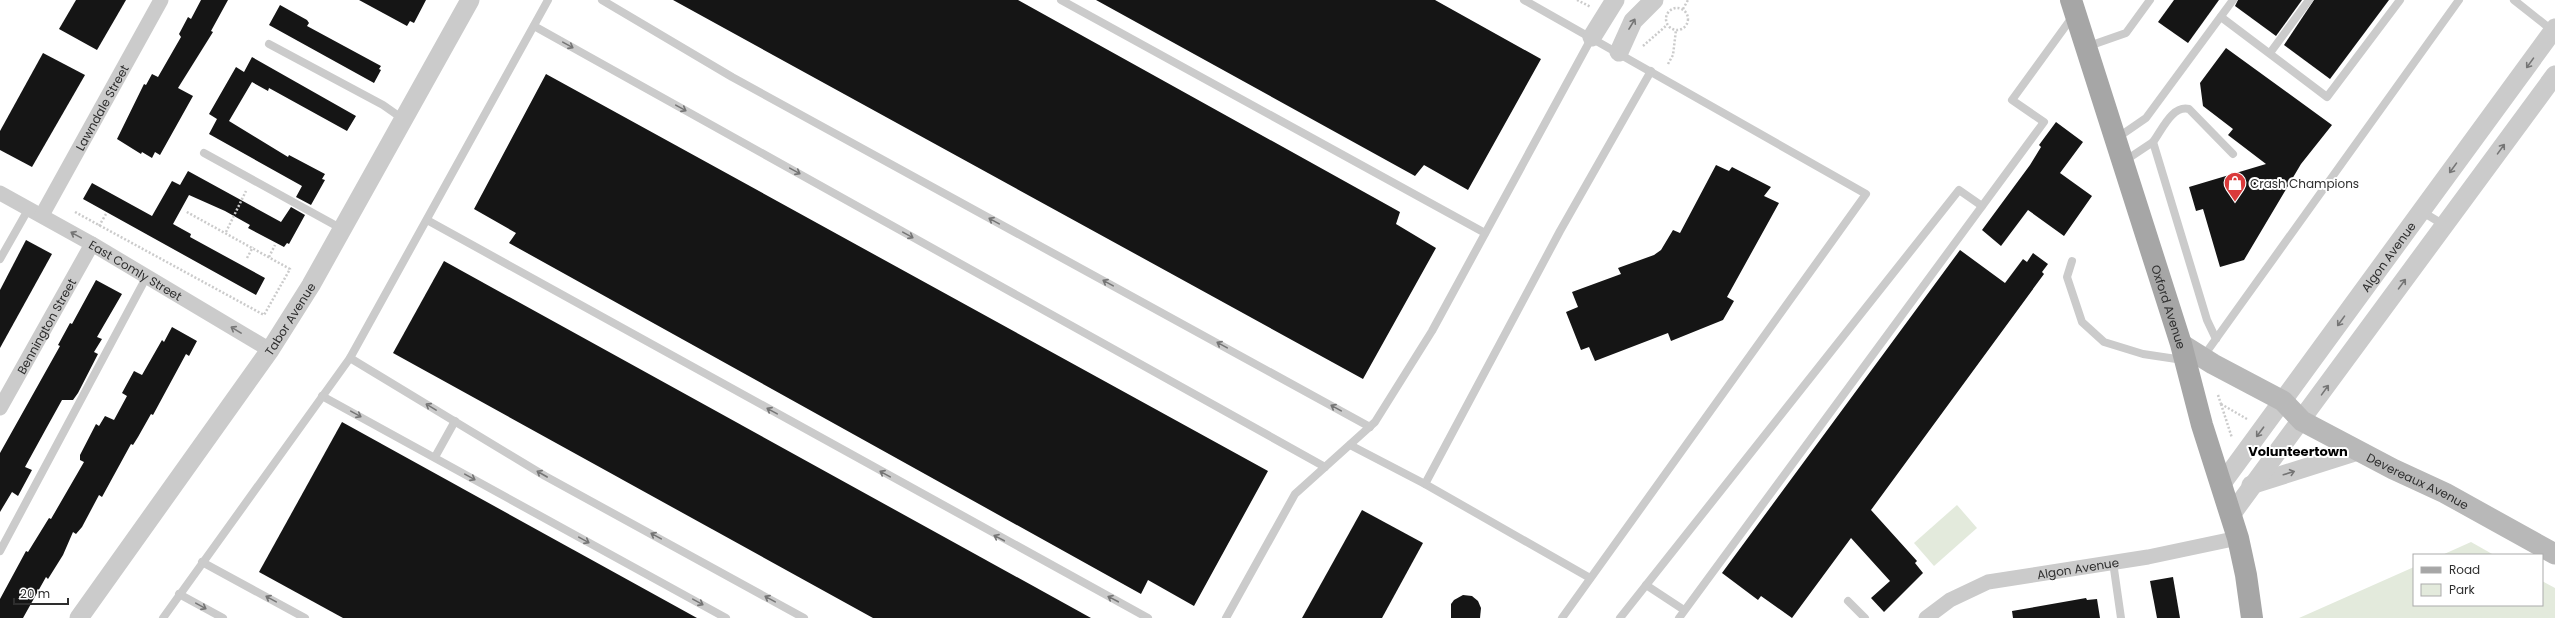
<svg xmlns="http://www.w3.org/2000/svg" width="2555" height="618" font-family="Poppins,sans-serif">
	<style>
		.green { fill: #e3eadc }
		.building { fill: #151515 }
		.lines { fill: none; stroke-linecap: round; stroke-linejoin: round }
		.path { stroke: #cbcbcb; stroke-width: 2.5; stroke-dasharray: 2 2; stroke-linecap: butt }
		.service { stroke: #cbcbcb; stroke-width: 8 }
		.minor { stroke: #cbcbcb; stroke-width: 15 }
		.tertiary { stroke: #cbcbcb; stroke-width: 19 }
		.secondary { stroke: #b8b8b8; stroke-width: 21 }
		.primary { stroke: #a6a6a6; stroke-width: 22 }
		.oneway { stroke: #757575 }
		.labels { text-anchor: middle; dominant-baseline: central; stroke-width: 4; stroke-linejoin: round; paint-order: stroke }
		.street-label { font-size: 12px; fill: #2e2e2e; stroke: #fff }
		.poi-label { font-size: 12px; fill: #2e2e2e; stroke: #fff; text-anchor: start }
		.neighbourhood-label { font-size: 13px; font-weight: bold; fill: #000; stroke: #fff }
	</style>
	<rect width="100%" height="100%" fill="#fff"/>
	<g class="green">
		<polygon points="1957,505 1977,528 1934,566 1914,543"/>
		<polygon points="2471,542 2494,555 2442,555"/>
		<polygon points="2414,567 2414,605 2542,605 2542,581 2555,588 2555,618 2299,618"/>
	</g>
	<g class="building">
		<polygon points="76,0 126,0 97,50 59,29"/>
		<polygon points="201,0 228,0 211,31 213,32 178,88 193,96 160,155 155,152 152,158 142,152 141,154 117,139 144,84 146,85 152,74 158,77 181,37 179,34 188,17 191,19"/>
		<polygon points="359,0 426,0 414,23 410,21 407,26"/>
		<polygon points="673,0 1018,0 1400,212 1396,224 1436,248 1363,379"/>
		<polygon points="1096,0 1435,0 1541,59 1468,190 1424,165 1415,176"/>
		<polygon points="2174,0 2219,0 2188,43 2158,22"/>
		<polygon points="2238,0 2302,0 2276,36 2235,6"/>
		<polygon points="2314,0 2389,0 2330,79 2284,45"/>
		<polygon points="280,5 307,20 309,23 307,26 381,66 379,69 381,70 374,83 269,25"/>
		<polygon points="2226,48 2332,125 2301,164 2244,260 2220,267 2203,209 2196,211 2189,187 2266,164 2228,135 2233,129 2203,106 2200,83"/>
		<polygon points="43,53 85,75 32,167 0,150 0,131"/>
		<polygon points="252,57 356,116 347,131 269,88 268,91 252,82 229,121 288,157 289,155 325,174 322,179 325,180 311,205 296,197 302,186 209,134 217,119 209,114 236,67 244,72"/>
		<polygon points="546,74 1268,471 1194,606 1148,580 1141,594 509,243 516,233 474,209"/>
		<polygon points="2056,122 2083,142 2060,173 2092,196 2064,236 2028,210 2001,246 1982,230 2030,165 2041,147 2039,145"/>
		<polygon points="1716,165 1729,171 1732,167 1771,187 1764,196 1779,203 1727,297 1734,301 1723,320 1671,341 1668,333 1595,361 1589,347 1581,350 1566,312 1578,307 1572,292 1621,274 1618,268 1654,255 1661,250 1673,230 1680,233"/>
		<polygon points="188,171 281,222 291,207 305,215 289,244 287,243 284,247 248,228 250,225 225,211 189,195 173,224 191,234 190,237 265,278 256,295 83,199 92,183 152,216 172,181 180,185"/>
		<polygon points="26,240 52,254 0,348 0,290"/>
		<polygon points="1960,250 2005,283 2023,259 2027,262 2033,253 2048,264 2042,272 2044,274 1871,510 1917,561 1915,563 1923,573 1884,612 1871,598 1890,581 1851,538 1792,618 1761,596 1758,600 1722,573"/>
		<polygon points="444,261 1091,618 873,618 393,353"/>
		<polygon points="96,280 122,294 97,337 102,339 94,352 98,354 78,393 73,400 62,400 47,427 25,467 32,470 18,496 12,492 0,512 0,453 60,346 58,345 70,323 72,324"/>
		<polygon points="172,327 197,341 189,356 186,354 153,415 151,414 138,437 133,445 131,444 102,497 99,495 82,527 76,534 73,532 63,555 48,579 46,577 23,618 0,618 0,599 26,551 28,552 49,518 51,519 84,462 80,460 80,455 96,424 99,426 105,416 114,420 127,396 122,393 134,371 142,375 162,340 164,342"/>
		<polygon points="342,422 697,618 343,618 259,572"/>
		<polygon points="1362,510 1423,543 1382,618 1302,618"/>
		<polygon points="2173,577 2180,618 2157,618 2150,581"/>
		<polygon points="1463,595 1472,596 1478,601 1481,608 1480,618 1451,618 1451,604 1454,600"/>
		<polygon points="2086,598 2087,600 2097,599 2100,618 2013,618 2012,611"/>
	</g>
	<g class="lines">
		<g class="path">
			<polyline points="1577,0 1591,7"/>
			<circle cx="1677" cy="19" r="11"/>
			<polyline points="1683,9 1688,0"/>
			<polyline points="1643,46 1667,25"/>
			<polyline points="1668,64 1673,55 1676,30"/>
			<polyline points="75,212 264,315 290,269 185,211"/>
			<polyline points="99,226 106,214"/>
			<polyline points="226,232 246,191"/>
			<polyline points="269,257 275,245"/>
			<polyline points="247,258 253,247"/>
			<polyline points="2218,395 2221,404"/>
			<polyline points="2221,404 2232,438"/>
			<polyline points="2221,404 2247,419"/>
		</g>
		<g class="service">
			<polyline points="602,0 732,77 1370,427"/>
			<polyline points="1061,0 1485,233"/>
			<polyline points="1524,0 1866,194 1562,618"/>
			<polyline points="2514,0 2553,31"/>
			<polyline points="2221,17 2327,97 2400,0"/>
			<polyline points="534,26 1325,467"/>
			<polyline points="269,44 383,105 403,119"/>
			<polyline points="2086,47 2126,33 2150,0"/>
			<polyline points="2270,53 2309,0"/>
			<polyline points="2117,138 2146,118 2233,0"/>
			<path d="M 2153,142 C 2162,130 2172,105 2189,109 L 2233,154"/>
			<polyline points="204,153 342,229"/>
			<polyline points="2123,162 2153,142 2207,320 2216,339"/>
			<polyline points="2421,211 2444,225"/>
			<polyline points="427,220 1148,618"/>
			<polyline points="0,259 29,208"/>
			<polyline points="2072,261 2067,277 2082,322 2104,342 2143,354 2183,360"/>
			<polyline points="2203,357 2459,0"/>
			<polyline points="350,358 545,476 804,618"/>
			<polyline points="322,396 726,618"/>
			<polyline points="1350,445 1425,484 1590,578"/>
			<polyline points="435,457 455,421"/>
			<polyline points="1425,484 1560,231 1651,71"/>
			<polyline points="0,551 147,276"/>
			<polyline points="202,562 305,618"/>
			<polyline points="2113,562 2121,618"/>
			<polyline points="1646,585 1684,610"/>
			<polyline points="179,594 223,618"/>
			<polyline points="1848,601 1865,618"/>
			<polyline points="163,618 350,358 548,0"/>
			<polyline points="1226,618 1295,494 1375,422 1432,331 1592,37"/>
			<polyline points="1620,618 1959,190 1982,206"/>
			<polyline points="1679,618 2044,122 2012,100 2073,16"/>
		</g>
		<g class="minor">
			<path id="s1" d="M 0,193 L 92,244 L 270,350"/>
			<path id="s2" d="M 42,215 L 161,0"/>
			<path id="s3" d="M 0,408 L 92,244"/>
			<path id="s4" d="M 1926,618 L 1950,600 L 1988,582 L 2148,557 L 2238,538"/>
		</g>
		<g class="tertiary">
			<polyline points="1592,37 1615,0"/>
			<polyline points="1619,52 1633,21 1654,0"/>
			<path id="s5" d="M 2221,485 L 2555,28"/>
			<polyline points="2251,485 2358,451"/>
			<polyline points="2231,515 2555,75"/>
			<path id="s6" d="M 79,618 L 270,350 L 311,285 L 470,0"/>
		</g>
		<path class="secondary" id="s7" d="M 2181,344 L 2213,364 L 2283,401 L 2302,421 L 2393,469 L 2445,493 L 2555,554"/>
		<path class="primary" id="s8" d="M 2071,0 L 2181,344 L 2202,425 L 2238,538 L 2246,575 L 2252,618"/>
	</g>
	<defs><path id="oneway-shaft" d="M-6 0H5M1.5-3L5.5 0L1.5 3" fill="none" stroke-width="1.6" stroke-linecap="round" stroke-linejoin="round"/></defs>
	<g class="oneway">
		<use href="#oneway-shaft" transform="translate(1632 24) rotate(-59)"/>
		<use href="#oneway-shaft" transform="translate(568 45) rotate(29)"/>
		<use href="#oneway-shaft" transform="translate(2530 63) rotate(126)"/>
		<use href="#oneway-shaft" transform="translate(681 108) rotate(29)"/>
		<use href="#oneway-shaft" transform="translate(2501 149) rotate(-54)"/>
		<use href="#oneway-shaft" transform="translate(2453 168) rotate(126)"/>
		<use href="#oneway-shaft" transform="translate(795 171) rotate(29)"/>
		<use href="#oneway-shaft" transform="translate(994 221) rotate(-151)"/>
		<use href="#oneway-shaft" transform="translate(76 235) rotate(-151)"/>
		<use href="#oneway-shaft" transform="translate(908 235) rotate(29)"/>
		<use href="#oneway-shaft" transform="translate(1108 283) rotate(-151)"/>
		<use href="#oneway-shaft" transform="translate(2402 284) rotate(-54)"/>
		<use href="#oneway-shaft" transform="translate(2341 321) rotate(126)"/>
		<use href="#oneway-shaft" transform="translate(236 330) rotate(-149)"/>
		<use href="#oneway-shaft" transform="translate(1222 345) rotate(-151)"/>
		<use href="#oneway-shaft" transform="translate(2325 390) rotate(-54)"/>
		<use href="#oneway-shaft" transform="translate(431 407) rotate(-149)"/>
		<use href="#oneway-shaft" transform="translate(1336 408) rotate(-151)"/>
		<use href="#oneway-shaft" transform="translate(772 411) rotate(-151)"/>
		<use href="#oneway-shaft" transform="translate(356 414) rotate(29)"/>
		<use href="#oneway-shaft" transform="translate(2260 432) rotate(127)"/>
		<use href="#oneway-shaft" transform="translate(2289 473) rotate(-17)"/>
		<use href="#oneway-shaft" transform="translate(542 474) rotate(-150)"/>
		<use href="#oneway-shaft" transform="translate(885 474) rotate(-151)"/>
		<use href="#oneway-shaft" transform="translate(470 477) rotate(29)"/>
		<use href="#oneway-shaft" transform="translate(656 536) rotate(-151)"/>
		<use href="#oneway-shaft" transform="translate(999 538) rotate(-152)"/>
		<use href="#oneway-shaft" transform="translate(584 540) rotate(29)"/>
		<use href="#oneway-shaft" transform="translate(271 599) rotate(-151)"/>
		<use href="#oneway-shaft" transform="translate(770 599) rotate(-151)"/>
		<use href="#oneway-shaft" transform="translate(1113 599) rotate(-152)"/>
		<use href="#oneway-shaft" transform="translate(698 602) rotate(29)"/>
		<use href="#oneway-shaft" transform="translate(201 606) rotate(29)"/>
	</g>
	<defs>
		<g id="shop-pin" transform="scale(1.15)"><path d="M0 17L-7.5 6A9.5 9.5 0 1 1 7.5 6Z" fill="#da3a3b" stroke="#fff"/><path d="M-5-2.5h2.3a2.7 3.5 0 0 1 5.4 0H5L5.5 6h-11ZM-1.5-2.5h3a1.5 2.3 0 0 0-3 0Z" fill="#fff"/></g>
	</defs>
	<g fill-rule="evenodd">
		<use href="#shop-pin" x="2235" y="183"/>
	</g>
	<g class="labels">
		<g class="street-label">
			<text stroke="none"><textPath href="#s2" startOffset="123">Lawndale Street</textPath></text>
			<text stroke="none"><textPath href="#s5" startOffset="283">Algon Avenue</textPath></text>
			<text stroke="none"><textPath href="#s1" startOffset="156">East Comly Street</textPath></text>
			<text stroke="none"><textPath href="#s8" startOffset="322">Oxford Avenue</textPath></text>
			<text stroke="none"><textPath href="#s6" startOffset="366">Tabor Avenue</textPath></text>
			<text stroke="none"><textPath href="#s3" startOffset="94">Bennington Street</textPath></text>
			<text stroke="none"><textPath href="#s7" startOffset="275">Devereaux Avenue</textPath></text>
			<text stroke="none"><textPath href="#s4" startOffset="163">Algon Avenue</textPath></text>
		</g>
		<g class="poi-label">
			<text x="2250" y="183">Crash Champions</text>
		</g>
		<g class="neighbourhood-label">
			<text x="2298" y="451">Volunteertown</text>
		</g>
	</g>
	<rect x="2413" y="554" width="130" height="52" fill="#ffffff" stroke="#ababab"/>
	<rect x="2421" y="567" width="20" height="6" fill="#a6a6a6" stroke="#ababab"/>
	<text x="2449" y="574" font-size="12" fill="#2e2e2e">Road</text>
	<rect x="2421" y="584" width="20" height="12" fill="#e3eadc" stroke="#ababab"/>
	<text x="2449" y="594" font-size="12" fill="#2e2e2e">Park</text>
	<path d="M14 598v6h54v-6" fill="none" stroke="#2e2e2e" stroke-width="2"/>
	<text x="20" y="598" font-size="12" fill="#2e2e2e" stroke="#ffffff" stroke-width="3" paint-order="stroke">20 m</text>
</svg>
